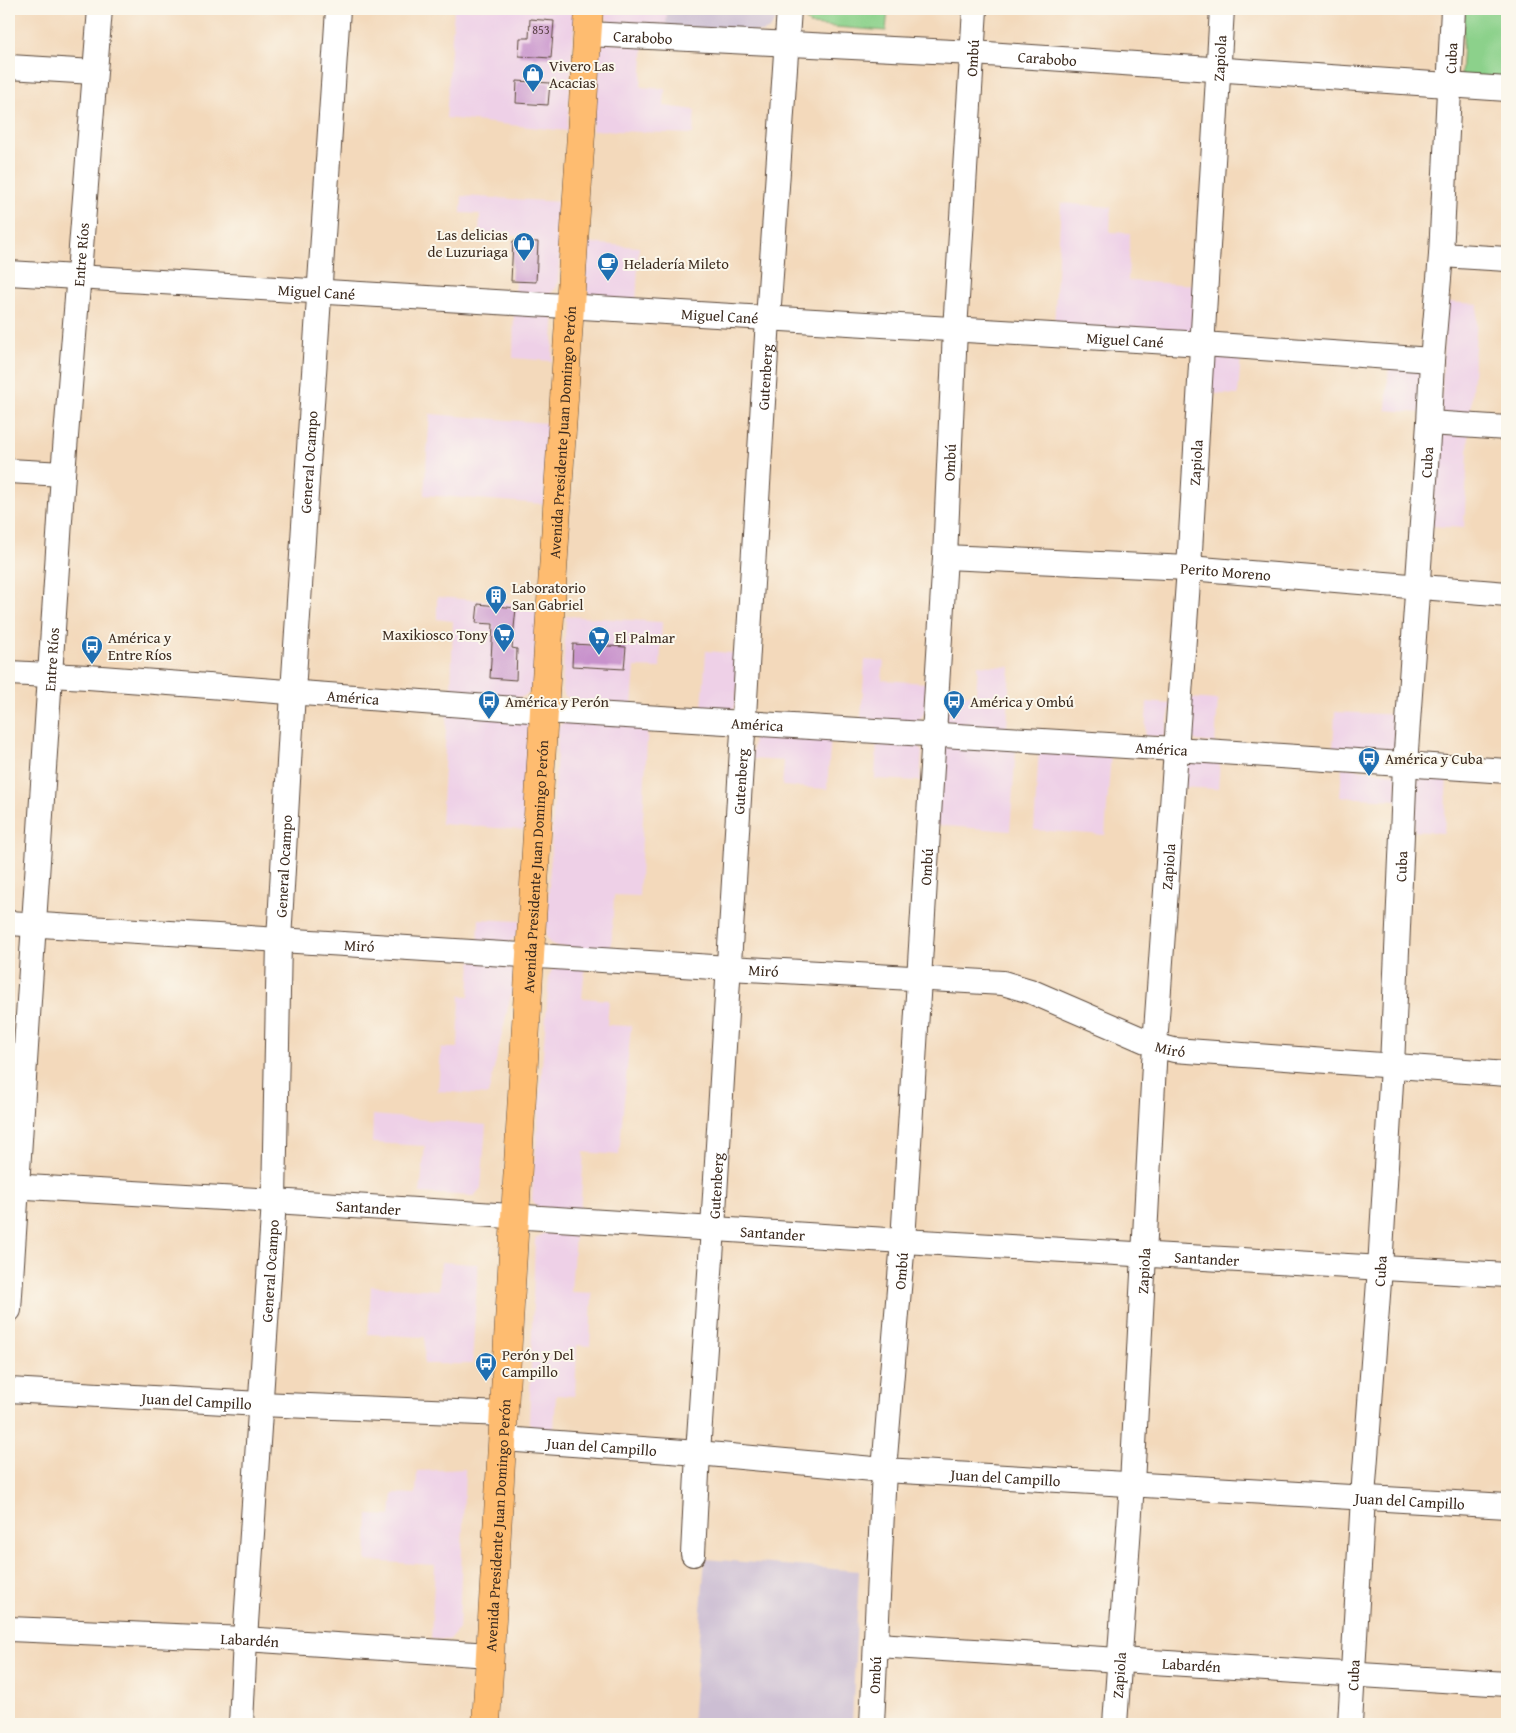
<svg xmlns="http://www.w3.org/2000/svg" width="1516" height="1733" font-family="'Gentium Book Plus',serif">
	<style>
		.built { fill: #eed0e7 }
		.industrial { fill: #ccbed3 }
		.green { fill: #8cd18b; stroke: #647e54 }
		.building { fill: #c892cc }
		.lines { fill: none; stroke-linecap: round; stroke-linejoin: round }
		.minor-casing { stroke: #574436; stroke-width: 26 }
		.major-casing { stroke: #574436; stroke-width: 29 }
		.minor { stroke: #fff; stroke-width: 24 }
		.major { stroke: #febc70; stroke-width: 28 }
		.labels { text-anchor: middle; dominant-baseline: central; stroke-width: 4; stroke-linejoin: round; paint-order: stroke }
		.number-label { font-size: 12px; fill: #5e444a }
		.street-label { font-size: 15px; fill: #3b2a1e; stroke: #fbf7ec }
		.poi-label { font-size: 15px; fill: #3b2a1e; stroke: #fbf7ec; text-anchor: start }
	</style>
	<rect width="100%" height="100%" fill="#fbf7ec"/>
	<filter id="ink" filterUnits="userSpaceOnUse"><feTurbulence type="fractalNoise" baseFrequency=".02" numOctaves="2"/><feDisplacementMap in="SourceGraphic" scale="10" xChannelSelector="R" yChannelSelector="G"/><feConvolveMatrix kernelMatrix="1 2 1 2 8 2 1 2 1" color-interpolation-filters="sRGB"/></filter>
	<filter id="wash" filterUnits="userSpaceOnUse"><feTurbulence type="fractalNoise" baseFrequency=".0096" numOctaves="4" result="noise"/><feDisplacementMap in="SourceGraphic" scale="20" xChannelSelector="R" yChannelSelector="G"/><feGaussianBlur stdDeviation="1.12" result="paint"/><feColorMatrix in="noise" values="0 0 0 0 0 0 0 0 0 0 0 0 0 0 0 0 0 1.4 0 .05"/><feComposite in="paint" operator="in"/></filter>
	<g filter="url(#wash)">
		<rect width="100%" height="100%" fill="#f3d9bb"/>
		<g class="built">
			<polygon points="454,9 575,9 567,131 446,118"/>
			<polygon points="603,9 667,9 666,27 614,24 607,20 603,14"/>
			<polygon points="644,41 641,87 665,89 664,106 695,110 693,134 592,130 598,48 601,43"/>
			<polygon points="462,196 563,202 558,283 555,289 550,294 515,294 518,236 479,233 480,214 461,213"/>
			<polygon points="1061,203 1111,207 1110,232 1130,233 1128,281 1198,285 1196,325 1190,332 1054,328"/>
			<polygon points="587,243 639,247 636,303 590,296 585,285"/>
			<polygon points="1445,302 1478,304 1470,418 1445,415 1441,411"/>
			<polygon points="514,309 551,314 554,323 552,361 513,358"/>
			<polygon points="1241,354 1238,395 1206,393 1208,365 1215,355"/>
			<polygon points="1389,364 1416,368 1421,373 1422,413 1386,410"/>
			<polygon points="430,414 547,423 544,504 424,495"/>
			<polygon points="1443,433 1469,433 1464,528 1432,526 1438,439"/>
			<polygon points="437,597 538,605 533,689 531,692 522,697 451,694 453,621 437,619"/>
			<polygon points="566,616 662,622 660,668 635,667 632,706 576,702 565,696 562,690"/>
			<polygon points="706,651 743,654 734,709 730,712 702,710"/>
			<polygon points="865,660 884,661 882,680 926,683 925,710 923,715 918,721 913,723 861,719"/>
			<polygon points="978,665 1010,667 1007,729 950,725 946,722 941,693 976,695"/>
			<polygon points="1189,698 1218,700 1215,743 1197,741 1189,736"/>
			<polygon points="1147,702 1171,704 1165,735 1162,737 1145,736"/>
			<polygon points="447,710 526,721 530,734 524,830 441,824"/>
			<polygon points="1335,712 1404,715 1394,753 1333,750"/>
			<polygon points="564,721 648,721 639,896 614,895 611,952 554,946 549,942 546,936 558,731 560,726"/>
			<polygon points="757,734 831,735 827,789 782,786 784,761 752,759 754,737"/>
			<polygon points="877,739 917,743 922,751 920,781 875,779"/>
			<polygon points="939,744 1016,746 1010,831 933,825"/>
			<polygon points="1039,748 1111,753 1105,835 1034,830"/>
			<polygon points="1220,759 1218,789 1178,787 1181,761"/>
			<polygon points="1342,767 1396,774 1399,800 1340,797"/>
			<polygon points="1447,775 1444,833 1414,831 1417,781 1419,776"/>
			<polygon points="479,919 520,921 520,924 516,936 510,942 503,945 478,944"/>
			<polygon points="471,960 507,965 512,969 515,977 488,1095 438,1091 441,1048 458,1048 460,996 469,996"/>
			<polygon points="555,964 585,965 582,998 609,1000 607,1025 631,1026 619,1155 584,1152 580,1213 537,1207 532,1199 549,976"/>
			<polygon points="373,1115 486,1125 481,1188 474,1196 420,1193 425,1146 372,1143"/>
			<polygon points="544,1233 575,1235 571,1292 592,1293 590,1346 577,1345 575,1396 556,1395 554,1430 534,1428 529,1423 535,1239"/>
			<polygon points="441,1262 478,1264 472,1364 424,1364 425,1337 368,1334 371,1286 439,1290"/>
			<polygon points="465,1469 459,1629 449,1640 431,1639 435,1565 366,1561 368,1515 391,1516 393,1493 416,1494 417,1471"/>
		</g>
		<g class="industrial">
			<polygon points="667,9 777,9 776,20 770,29 763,32 666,27"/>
			<polygon points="705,1559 859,1571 852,1724 692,1724"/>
		</g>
		<g class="green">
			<polygon points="803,9 888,9 886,31 810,25 803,16"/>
			<polygon points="1465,9 1507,9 1507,80 1461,77"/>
		</g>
		<g id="blocks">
			<g class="building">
				<polygon points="530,19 554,21 551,58 519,56 520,38 529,38"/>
				<polygon points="517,81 550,83 548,105 516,103"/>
				<polygon points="513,241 538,242 536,282 511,281"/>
				<polygon points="478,604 516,608 512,648 517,649 516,680 490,678 493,624 476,623"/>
				<polygon points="573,644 626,647 624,669 572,666"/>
			</g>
		</g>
	</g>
	<g filter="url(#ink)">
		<use href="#blocks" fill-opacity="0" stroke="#574436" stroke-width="1"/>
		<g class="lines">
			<g class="minor-casing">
				<g id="minor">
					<path id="s1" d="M 588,34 L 973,53 L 1507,89"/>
					<polyline points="9,67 94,72"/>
					<polyline points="1441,255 1507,259"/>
					<path id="s2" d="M 9,273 L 1203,344 L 1432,360"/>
					<polyline points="1429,423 1507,428"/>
					<polyline points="9,471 63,474"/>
					<path id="s3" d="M 945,557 L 1189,568 L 1507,594"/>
					<path id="s4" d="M 9,673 L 88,677 L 544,711 L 1175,749 L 1507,771"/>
					<path id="s5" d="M 9,923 L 729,968 L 1003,983 L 1030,991 L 1155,1045 L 1174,1050 L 1507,1074"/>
					<path id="s6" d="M 9,1186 L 274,1201 L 903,1241 L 1507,1275"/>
					<path id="s7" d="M 9,1310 L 63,474 L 100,9"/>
					<path id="s8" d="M 9,1390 L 260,1404 L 504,1414"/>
					<path id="s9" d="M 503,1439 L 698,1453 L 884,1470 L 1507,1506"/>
					<path id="s10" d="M 693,1554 L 698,1453 L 713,1228 L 768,319 L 789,9"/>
					<path id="s11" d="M 9,1629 L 245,1639 L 490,1655"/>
					<path id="s12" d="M 877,1645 L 1507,1684"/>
					<path id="s13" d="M 241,1724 L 245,1639 L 274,1201 L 279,940 L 293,692 L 338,9"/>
					<path id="s14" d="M 872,1724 L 884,1470 L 903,1241 L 934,734 L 945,557 L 955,330 L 975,9"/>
					<path id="s15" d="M 1115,1724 L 1132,1484 L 1155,1045 L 1189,568 L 1222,9"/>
					<path id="s16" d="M 1350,1724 L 1363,1497 L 1380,1268 L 1392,1066 L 1405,765 L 1429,423 L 1432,360 L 1441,255 L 1453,9"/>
				</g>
			</g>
			<g class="major-casing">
				<g id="major">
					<path id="s17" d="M 486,1724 L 544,711 L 589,9"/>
				</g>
			</g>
			<use href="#minor" class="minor"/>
			<use href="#major" class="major"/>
		</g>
	</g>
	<defs>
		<g id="shop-pin" transform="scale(1.125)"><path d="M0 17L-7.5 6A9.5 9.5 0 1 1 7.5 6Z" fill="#1f6fb2" stroke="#fbf7ec"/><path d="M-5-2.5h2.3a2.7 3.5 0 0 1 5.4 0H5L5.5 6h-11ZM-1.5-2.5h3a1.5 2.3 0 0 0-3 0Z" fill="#fff"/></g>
		<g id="cafe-pin" transform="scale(1.125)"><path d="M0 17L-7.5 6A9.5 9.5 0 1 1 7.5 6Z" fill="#1f6fb2" stroke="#fbf7ec"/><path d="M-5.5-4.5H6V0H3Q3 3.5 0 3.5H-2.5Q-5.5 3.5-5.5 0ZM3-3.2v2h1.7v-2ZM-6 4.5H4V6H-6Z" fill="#fff"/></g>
		<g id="building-pin" transform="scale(1.125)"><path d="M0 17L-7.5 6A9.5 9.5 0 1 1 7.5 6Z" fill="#1f6fb2" stroke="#fbf7ec"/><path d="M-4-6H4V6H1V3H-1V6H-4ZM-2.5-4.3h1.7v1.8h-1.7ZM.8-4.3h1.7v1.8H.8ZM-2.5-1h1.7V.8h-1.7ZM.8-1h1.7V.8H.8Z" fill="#fff"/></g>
		<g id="supermarket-pin" transform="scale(1.125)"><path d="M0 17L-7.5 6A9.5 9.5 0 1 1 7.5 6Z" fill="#1f6fb2" stroke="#fbf7ec"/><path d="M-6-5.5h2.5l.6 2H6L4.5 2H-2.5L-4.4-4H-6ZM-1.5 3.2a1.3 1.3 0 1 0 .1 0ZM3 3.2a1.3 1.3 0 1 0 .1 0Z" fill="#fff"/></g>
		<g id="bus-pin" transform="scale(1.125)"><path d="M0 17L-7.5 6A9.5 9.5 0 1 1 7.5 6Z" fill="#1f6fb2" stroke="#fbf7ec"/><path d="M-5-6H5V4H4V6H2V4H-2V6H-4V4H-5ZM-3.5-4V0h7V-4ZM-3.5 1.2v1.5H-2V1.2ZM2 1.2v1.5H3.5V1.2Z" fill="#fff"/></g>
	</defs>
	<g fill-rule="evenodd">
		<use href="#shop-pin" x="533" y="74"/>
		<use href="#shop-pin" x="524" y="243"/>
		<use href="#cafe-pin" x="608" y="263"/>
		<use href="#building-pin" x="496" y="596"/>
		<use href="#supermarket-pin" x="504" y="634"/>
		<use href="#supermarket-pin" x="599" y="637"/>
		<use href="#bus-pin" x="92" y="646"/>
		<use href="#bus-pin" x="489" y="701"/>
		<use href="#bus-pin" x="954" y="701"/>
		<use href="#bus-pin" x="1369" y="758"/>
		<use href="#bus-pin" x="486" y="1363"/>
	</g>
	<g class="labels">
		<g class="number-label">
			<text x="541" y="29">853</text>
		</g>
		<g class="street-label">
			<text stroke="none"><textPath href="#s1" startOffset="55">Carabobo</textPath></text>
			<text stroke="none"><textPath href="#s14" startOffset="1669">Ombú</textPath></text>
			<text stroke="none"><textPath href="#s1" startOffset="460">Carabobo</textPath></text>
			<text stroke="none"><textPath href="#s15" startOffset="1669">Zapiola</textPath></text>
			<text stroke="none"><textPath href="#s16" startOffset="1669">Cuba</textPath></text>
			<text stroke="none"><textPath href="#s7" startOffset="1058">Entre Ríos</textPath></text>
			<text stroke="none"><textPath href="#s2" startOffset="308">Miguel Cané</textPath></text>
			<text stroke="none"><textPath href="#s2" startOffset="712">Miguel Cané</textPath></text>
			<text stroke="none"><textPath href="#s2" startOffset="1118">Miguel Cané</textPath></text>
			<text stroke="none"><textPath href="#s10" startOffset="1179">Gutenberg</textPath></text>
			<text stroke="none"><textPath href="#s17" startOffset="1294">Avenida Presidente Juan Domingo Perón</textPath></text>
			<text stroke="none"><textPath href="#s13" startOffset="1264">General Ocampo</textPath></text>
			<text stroke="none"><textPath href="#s14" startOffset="1264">Ombú</textPath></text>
			<text stroke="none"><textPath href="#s15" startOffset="1264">Zapiola</textPath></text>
			<text stroke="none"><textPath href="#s16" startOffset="1264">Cuba</textPath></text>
			<text stroke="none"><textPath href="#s3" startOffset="281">Perito Moreno</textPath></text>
			<text stroke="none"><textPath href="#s7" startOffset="652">Entre Ríos</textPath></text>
			<text stroke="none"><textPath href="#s4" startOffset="345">América</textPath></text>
			<text stroke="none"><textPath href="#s4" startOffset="750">América</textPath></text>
			<text stroke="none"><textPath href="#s4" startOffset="1155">América</textPath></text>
			<text stroke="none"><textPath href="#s10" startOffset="774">Gutenberg</textPath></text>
			<text stroke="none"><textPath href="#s13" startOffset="859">General Ocampo</textPath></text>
			<text stroke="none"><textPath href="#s17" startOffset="859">Avenida Presidente Juan Domingo Perón</textPath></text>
			<text stroke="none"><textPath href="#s15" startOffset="859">Zapiola</textPath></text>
			<text stroke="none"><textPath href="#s16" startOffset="859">Cuba</textPath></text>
			<text stroke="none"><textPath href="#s14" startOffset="859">Ombú</textPath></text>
			<text stroke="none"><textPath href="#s5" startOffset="351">Miró</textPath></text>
			<text stroke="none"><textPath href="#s5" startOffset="756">Miró</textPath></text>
			<text stroke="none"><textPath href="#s5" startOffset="1176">Miró</textPath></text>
			<text stroke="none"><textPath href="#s10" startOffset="369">Gutenberg</textPath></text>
			<text stroke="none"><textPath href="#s6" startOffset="360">Santander</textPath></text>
			<text stroke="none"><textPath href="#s6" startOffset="765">Santander</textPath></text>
			<text stroke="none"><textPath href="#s6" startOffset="1200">Santander</textPath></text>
			<text stroke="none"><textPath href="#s13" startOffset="454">General Ocampo</textPath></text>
			<text stroke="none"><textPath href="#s14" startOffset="454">Ombú</textPath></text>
			<text stroke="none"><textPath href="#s15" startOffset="454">Zapiola</textPath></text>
			<text stroke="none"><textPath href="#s16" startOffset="454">Cuba</textPath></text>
			<text stroke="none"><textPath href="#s8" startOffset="188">Juan del Campillo</textPath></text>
			<text stroke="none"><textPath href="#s9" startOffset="99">Juan del Campillo</textPath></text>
			<text stroke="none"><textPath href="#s9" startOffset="504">Juan del Campillo</textPath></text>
			<text stroke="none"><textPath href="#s9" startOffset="909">Juan del Campillo</textPath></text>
			<text stroke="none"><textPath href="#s17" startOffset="199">Avenida Presidente Juan Domingo Perón</textPath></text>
			<text stroke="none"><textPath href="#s11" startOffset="241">Labardén</textPath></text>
			<text stroke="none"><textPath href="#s12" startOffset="315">Labardén</textPath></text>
			<text stroke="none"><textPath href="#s14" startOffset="49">Ombú</textPath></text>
			<text stroke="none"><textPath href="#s15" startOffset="49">Zapiola</textPath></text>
			<text stroke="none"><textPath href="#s16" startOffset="49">Cuba</textPath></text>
		</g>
		<g class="poi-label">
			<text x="549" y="65">Vivero Las<tspan x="549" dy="17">Acacias</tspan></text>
			<text x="508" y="234" text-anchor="end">Las delicias<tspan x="508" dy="17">de Luzuriaga</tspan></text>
			<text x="624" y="263">Heladería Mileto</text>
			<text x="512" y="587">Laboratorio<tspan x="512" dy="17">San Gabriel</tspan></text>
			<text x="488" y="634" text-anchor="end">Maxikiosco Tony</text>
			<text x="108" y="637">América y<tspan x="108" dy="17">Entre Ríos</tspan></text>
			<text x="615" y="637">El Palmar</text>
			<text x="505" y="701">América y Perón</text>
			<text x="970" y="701">América y Ombú</text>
			<text x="1385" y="758">América y Cuba</text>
			<text x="502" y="1354">Perón y Del<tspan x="502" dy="17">Campillo</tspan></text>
		</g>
	</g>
	<rect width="1516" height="1733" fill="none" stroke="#fbf7ec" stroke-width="30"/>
</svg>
